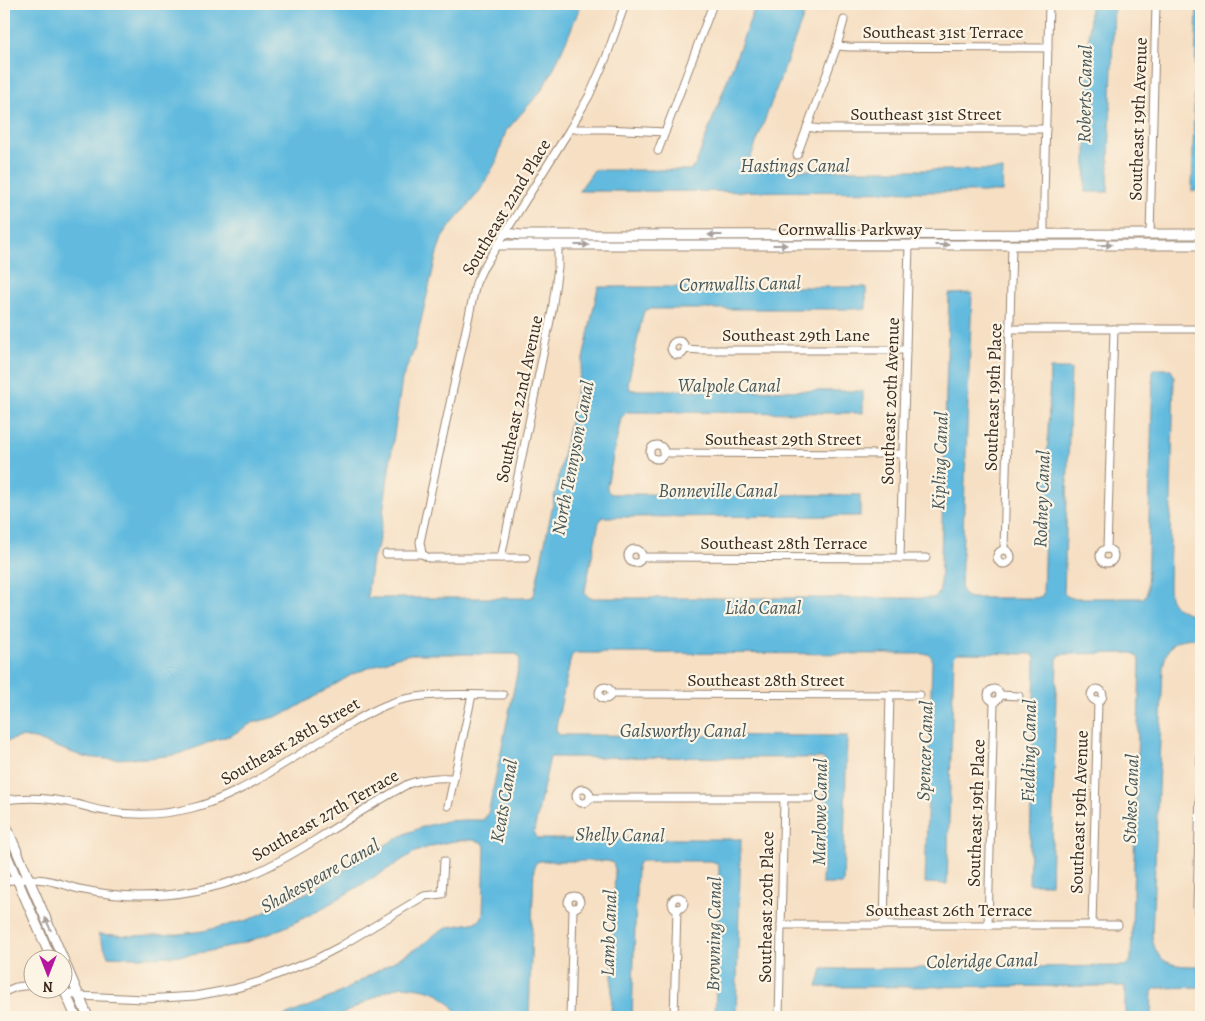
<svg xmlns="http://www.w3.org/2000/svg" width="1205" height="1021" font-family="Alegreya,serif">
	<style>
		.water { fill: #62bbdf; stroke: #4e727e }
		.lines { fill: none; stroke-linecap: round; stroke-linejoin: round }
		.minor-casing { stroke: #988470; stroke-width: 9 }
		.tertiary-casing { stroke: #988470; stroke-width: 11 }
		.minor { stroke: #fff; stroke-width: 7 }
		.tertiary { stroke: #fff; stroke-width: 9 }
		.oneway { fill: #a79f9a }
		.labels { text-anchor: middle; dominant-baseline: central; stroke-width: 4.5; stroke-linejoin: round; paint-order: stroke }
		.street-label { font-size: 18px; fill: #3b2a1e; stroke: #fcf5e5 }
		.water-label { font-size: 19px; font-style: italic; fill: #475658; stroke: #fcf5e5 }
	</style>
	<rect width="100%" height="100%" fill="#fcf5e5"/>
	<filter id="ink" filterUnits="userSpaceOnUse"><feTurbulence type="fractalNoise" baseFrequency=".02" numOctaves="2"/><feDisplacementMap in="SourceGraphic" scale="10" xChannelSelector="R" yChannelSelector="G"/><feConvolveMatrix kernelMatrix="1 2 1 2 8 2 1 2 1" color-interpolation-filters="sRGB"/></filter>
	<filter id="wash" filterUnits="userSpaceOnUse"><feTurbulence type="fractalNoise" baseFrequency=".0096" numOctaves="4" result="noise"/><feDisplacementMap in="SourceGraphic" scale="20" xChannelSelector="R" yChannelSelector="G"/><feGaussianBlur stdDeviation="1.12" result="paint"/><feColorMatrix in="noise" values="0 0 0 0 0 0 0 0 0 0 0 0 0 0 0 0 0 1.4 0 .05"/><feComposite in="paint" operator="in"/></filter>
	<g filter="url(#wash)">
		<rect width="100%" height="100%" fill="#f6dfc3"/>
		<g class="water">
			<path d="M 4,4 L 581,4 L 570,32 L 552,72 L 541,91 L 506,131 L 496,162 L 479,192 L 452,224 L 442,238 L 437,253 L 414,350 L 402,379 L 383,512 L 384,512 L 377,549 L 372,557 L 367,598 L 527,598 L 532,597 L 534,595 L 598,287 L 866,287 L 866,309 L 649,309 L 645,310 L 643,314 L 628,383 L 630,389 L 633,390 L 863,391 L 863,413 L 627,412 L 621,418 L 607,486 C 607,490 608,492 612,494 L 860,495 L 860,516 L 603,517 L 599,522 L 585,590 L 585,594 L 590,598 L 933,598 L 937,596 L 940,591 L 949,294 L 972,293 L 961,588 C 963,594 965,596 970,598 L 1036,598 L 1042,596 L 1043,594 L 1050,369 L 1071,369 L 1064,593 L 1067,596 L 1072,598 L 1143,598 L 1146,595 L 1147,592 L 1153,369 L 1171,369 L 1174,376 L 1169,584 C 1169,588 1169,593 1170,597 C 1174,610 1190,615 1201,615 L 1201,638 C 1176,638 1167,642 1163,668 L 1152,936 C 1156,967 1176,966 1201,966 L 1201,987 L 1156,988 L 1152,992 L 1151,1017 L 1125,1017 L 1125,986 L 817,987 L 822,969 L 1124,966 L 1128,964 L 1131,960 L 1140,662 L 1139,658 L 1133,653 L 1063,654 L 1060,655 L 1057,659 L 1051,884 L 1029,884 L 1035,662 L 1035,658 L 1032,654 L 961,653 L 958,653 L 954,657 L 947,884 L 925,883 L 932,662 L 932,658 L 929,654 L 577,653 L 573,654 L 571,657 L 556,727 L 556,730 L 559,735 L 847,736 L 843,884 L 822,884 L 825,765 L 824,759 L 821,758 L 550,757 L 534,831 L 534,834 L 538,839 L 741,839 L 736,1017 L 715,1017 L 719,868 L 717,863 L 711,861 L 641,861 L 637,865 L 632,1017 L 611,1017 L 615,869 L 613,863 L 608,861 L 540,861 L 537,862 L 534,866 L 529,1017 L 459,1017 L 454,1008 L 446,1000 L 437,993 L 425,989 L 412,987 L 402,986 L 387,991 L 337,1017 L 282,1017 L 334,996 L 422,945 L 438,932 L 449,927 L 477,922 L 481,919 L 483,914 L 485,847 L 484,844 C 473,834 432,845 418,851 C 412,853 407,857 402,860 C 391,867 380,874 369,880 C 333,902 298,924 258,938 C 208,956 160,959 108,956 L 98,934 L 132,936 L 179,934 L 203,931 L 248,920 L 306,893 L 387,844 L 407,833 L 425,826 L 447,821 L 465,820 L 483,820 L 488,814 L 520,659 L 517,654 L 411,654 L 397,657 L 353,674 L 290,711 L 275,717 L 252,723 L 232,735 L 212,741 L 195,748 L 175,755 L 148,758 L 107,759 L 84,757 L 35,739 L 21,737 L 4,742 Z"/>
			<polygon points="756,4 1008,4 1008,7 812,5 807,7 749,162 751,168 758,170 1003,170 1002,192 579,191 594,170 690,170 695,166"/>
			<polygon points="1090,4 1114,4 1108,192 1085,192"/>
			<polygon points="1197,4 1201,4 1201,191 1192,191"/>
		</g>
	</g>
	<g filter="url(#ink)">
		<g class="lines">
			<g class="minor-casing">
				<g id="minor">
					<polyline points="837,46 849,47 1048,48"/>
					<polyline points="807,127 820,129 1046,129"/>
					<polyline points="570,129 607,129 665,132"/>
					<polyline points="658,151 713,4"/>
					<polyline points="797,155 837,46 844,20"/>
					<polyline points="1044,234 1044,197 1049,4"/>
					<polyline points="1150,235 1156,4"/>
					<polyline points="1010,329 1201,329"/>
					<circle cx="678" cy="348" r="7"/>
					<polyline points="685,349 701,350 906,350"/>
					<circle cx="657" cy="452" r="7"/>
					<polyline points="663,453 903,454"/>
					<circle cx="1107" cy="556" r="7"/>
					<polyline points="1107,549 1114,329"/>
					<circle cx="635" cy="556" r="7"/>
					<polyline points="1004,550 1012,245"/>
					<circle cx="1004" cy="557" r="7"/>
					<polyline points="386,554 422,554 429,558 526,558"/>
					<polyline points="422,554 420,542 476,283 482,270 570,129 589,96 606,58 625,4"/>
					<polyline points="641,557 926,558"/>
					<polyline points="501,558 552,311 558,267 558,245"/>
					<polyline points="900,558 909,245"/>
					<circle cx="605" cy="693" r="6"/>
					<circle cx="994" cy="695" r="6"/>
					<circle cx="1097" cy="695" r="6"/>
					<polyline points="612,694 920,695"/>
					<polyline points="1000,695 1019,696"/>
					<polyline points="1201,754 1197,908 1199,917 1201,919"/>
					<circle cx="583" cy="796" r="7"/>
					<polyline points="590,798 810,798"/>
					<path d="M 4,800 C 27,797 52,798 76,804 C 85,806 95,810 105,811 C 133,816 164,815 192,808 C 223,800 250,785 277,768 C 297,756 316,744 336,732 C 355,721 375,708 397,701 C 426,692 471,695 503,695"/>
					<polyline points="448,806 472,695"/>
					<path d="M 4,881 C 17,879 32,878 45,880 C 57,882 68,886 79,889 C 98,893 119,896 139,896 C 177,896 215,889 250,875 C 274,865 296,852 317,839 C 347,820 377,801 408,784 C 425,778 437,777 454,778"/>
					<circle cx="574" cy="902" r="6"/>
					<circle cx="678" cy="903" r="6"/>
					<polyline points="781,925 1118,925"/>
					<polyline points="884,925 890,695"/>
					<polyline points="988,925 994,702"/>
					<polyline points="1092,925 1098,701"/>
					<polyline points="51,988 78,996 145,999 195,996 233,989 261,981 316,959 339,947 424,896 442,894 444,861"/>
					<polyline points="4,992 16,987 32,985"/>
					<polyline points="570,1017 573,909"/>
					<polyline points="674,1017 677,909"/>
					<polyline points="779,1017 784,798"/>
				</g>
			</g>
			<g class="tertiary-casing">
				<g id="tertiary">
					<polyline points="506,233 521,235 1201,234"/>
					<polyline points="498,245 1201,245"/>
					<polyline points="4,821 88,1017"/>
					<polyline points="4,849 51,958"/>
					<polyline points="62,985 76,1017"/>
				</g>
			</g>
			<use href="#minor" class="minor"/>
			<use href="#tertiary" class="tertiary"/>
		</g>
		<defs><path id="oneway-solid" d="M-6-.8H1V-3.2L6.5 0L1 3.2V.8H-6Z" transform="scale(1.25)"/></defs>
		<g class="oneway">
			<use href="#oneway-solid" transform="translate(715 235) rotate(-180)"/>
			<use href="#oneway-solid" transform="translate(582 245)"/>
			<use href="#oneway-solid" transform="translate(780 245)"/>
			<use href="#oneway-solid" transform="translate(942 245)"/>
			<use href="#oneway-solid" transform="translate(1105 245) rotate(-1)"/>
			<use href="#oneway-solid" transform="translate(48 924) rotate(-114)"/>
		</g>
	</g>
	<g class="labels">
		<g class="street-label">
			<text x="943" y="32">Southeast 31st Terrace</text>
			<text x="926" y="114">Southeast 31st Street</text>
			<text transform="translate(1138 119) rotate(-88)">Southeast 19th Avenue</text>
			<text transform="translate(506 207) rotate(-59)">Southeast 22nd Place</text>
			<text x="850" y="229">Cornwallis Parkway</text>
			<text x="796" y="335">Southeast 29th Lane</text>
			<text transform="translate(993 397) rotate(-88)">Southeast 19th Place</text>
			<text transform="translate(519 399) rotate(-78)">Southeast 22nd Avenue</text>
			<text transform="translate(890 401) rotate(-88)">Southeast 20th Avenue</text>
			<text x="783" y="439">Southeast 29th Street</text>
			<text x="784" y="543">Southeast 28th Terrace</text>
			<text x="766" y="680">Southeast 28th Street</text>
			<text transform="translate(290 741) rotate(-30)">Southeast 28th Street</text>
			<text transform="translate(1079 812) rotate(-88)">Southeast 19th Avenue</text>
			<text transform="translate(976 813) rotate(-88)">Southeast 19th Place</text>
			<text transform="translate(325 815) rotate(-30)">Southeast 27th Terrace</text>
			<text transform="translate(766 907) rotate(-89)">Southeast 20th Place</text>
			<text x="949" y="910">Southeast 26th Terrace</text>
		</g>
		<g class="water-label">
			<text transform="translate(1085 94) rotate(-89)">Roberts Canal</text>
			<text x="795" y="166">Hastings Canal</text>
			<text transform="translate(740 284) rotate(-1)">Cornwallis Canal</text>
			<text x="729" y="386">Walpole Canal</text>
			<text transform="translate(573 458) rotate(-79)">North Tennyson Canal</text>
			<text transform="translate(940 461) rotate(-88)">Kipling Canal</text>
			<text x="718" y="491">Bonneville Canal</text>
			<text transform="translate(1042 499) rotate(-88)">Rodney Canal</text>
			<text x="763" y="608">Lido Canal</text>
			<text x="683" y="731">Galsworthy Canal</text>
			<text transform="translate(925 751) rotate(-88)">Spencer Canal</text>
			<text transform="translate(1029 751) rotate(-89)">Fielding Canal</text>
			<text transform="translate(1131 799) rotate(-88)">Stokes Canal</text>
			<text transform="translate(504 801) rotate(-80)">Keats Canal</text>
			<text transform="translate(820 812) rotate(-89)">Marlowe Canal</text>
			<text transform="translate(620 835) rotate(1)">Shelly Canal</text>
			<text transform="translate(320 876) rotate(-29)">Shakespeare Canal</text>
			<text transform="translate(609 933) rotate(-88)">Lamb Canal</text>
			<text transform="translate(714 934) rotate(-89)">Browning Canal</text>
			<text transform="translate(982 961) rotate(-1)">Coleridge Canal</text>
		</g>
	</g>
	<rect width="1205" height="1021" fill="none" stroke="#fcf5e5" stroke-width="20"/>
	<g transform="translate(48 974) rotate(180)"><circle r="24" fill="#fcf5e5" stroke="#afa495"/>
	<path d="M0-4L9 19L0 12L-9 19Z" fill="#b5179e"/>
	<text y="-8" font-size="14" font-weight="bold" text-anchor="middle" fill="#3b2a1e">N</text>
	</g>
</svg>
